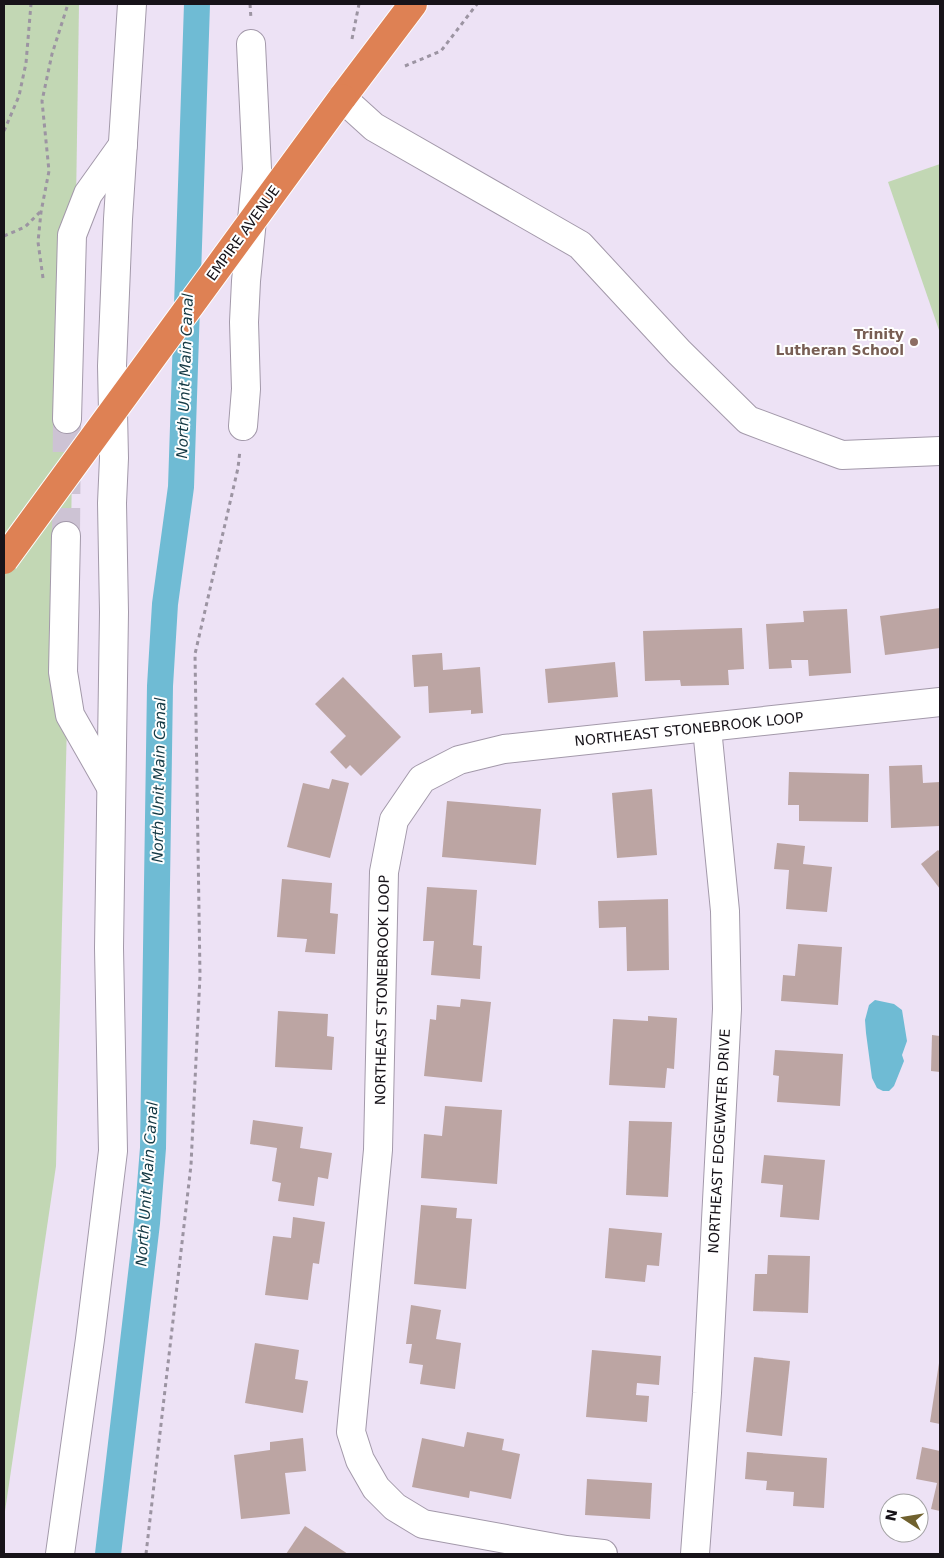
<svg xmlns="http://www.w3.org/2000/svg" width="944" height="1558" font-family="'DejaVu Sans',sans-serif">
	<style>
		.green { fill: #c2d7b4 }
		.water { fill: #6fbbd4 }
		.lines { fill: none; stroke-linecap: round; stroke-linejoin: round }
		.canal { stroke: #6fbbd4; stroke-width: 26 }
		.building { fill: #bca5a3 }
		.minor-tunnel { stroke: #cdc3d4; stroke-width: 28; stroke-dasharray: 28 14; stroke-linecap: butt }
		.minor-casing { stroke: #a399aa; stroke-width: 30 }
		.highway-casing { stroke: #fff; stroke-width: 30 }
		.path { stroke: #9c94a2; stroke-width: 3; stroke-dasharray: 4 4; stroke-linecap: butt }
		.minor { stroke: #fff; stroke-width: 28 }
		.highway { stroke: #de8154; stroke-width: 28 }
		.highway-bridge-casing { stroke: #fff; stroke-width: 30; stroke-linecap: butt }
		.highway-bridge { stroke: #de8154; stroke-width: 28 }
		.education-dot { fill: #8d6e63; stroke: #fff; stroke-width: 2 }
		.labels { text-anchor: middle; dominant-baseline: central; stroke-width: 4; stroke-linejoin: round; paint-order: stroke }
		.street-label { font-size: 14px; fill: #171319; stroke: #fff }
		.education-label { font-size: 14px; font-weight: bold; fill: #785e54; stroke: #fff; text-anchor: end }
		.water-label { font-size: 15px; font-style: italic; fill: #133843; stroke: #fff }
	</style>
	<rect width="100%" height="100%" fill="#ede2f5"/>
	<g class="green">
		<polygon points="4,4 79,4 70,602 56,1166 4,1518"/>
		<polygon points="940,164 940,333 888,182"/>
	</g>
	<polygon class="water" points="875,1000 894,1004 902,1010 907,1041 902,1055 904,1061 894,1086 889,1091 883,1091 877,1088 872,1078 866,1033 865,1020 869,1005"/>
	<g class="lines">
		<polyline class="canal" points="108,1554 147,1223 153,1148 160,686 165,604 181,487 197,4"/>
	</g>
	<g class="building">
		<polygon points="940,608 940,648 885,655 880,616"/>
		<polygon points="847,609 851,673 809,676 808,660 791,660 792,668 769,669 766,624 804,622 803,611"/>
		<polygon points="742,628 744,669 728,670 729,685 681,686 680,680 645,681 643,631"/>
		<polygon points="442,653 443,670 480,667 483,713 471,714 471,710 429,713 428,686 414,687 412,655"/>
		<polygon points="615,662 618,697 548,703 545,669"/>
		<polygon points="343,677 401,737 361,776 350,765 346,769 330,752 346,736 315,704"/>
		<polygon points="922,765 923,783 940,782 940,826 891,828 889,766"/>
		<polygon points="789,772 869,774 868,822 799,821 799,805 788,805"/>
		<polygon points="332,779 349,783 330,858 287,847 303,783 329,789"/>
		<polygon points="652,789 657,855 617,858 612,793"/>
		<polygon points="447,801 541,809 536,865 442,857"/>
		<polygon points="777,843 805,846 803,864 832,867 827,912 786,909 789,870 774,869"/>
		<polygon points="938,850 940,852 940,889 921,864"/>
		<polygon points="282,879 332,883 330,913 338,914 335,954 305,952 307,939 277,937"/>
		<polygon points="427,887 477,890 473,945 482,946 480,979 431,975 434,941 423,941"/>
		<polygon points="668,899 669,970 627,971 626,927 599,928 598,901"/>
		<polygon points="798,944 842,947 838,1005 781,1001 783,975 795,976"/>
		<polygon points="461,999 491,1002 482,1082 424,1076 430,1019 436,1020 437,1005 460,1007"/>
		<polygon points="278,1011 328,1014 327,1036 334,1037 332,1070 275,1067"/>
		<polygon points="648,1016 677,1018 674,1069 667,1068 665,1088 609,1085 613,1019 648,1021"/>
		<polygon points="932,1035 940,1036 940,1072 931,1071"/>
		<polygon points="775,1050 843,1054 840,1106 777,1102 779,1076 773,1075"/>
		<polygon points="445,1106 502,1110 497,1184 421,1178 424,1134 442,1136"/>
		<polygon points="253,1120 303,1127 300,1148 332,1153 328,1179 318,1177 314,1206 278,1201 281,1183 272,1181 277,1148 250,1144"/>
		<polygon points="629,1121 672,1122 668,1197 626,1195"/>
		<polygon points="764,1155 825,1160 819,1220 780,1217 783,1185 761,1183"/>
		<polygon points="421,1205 457,1208 456,1218 472,1219 466,1289 414,1284"/>
		<polygon points="293,1217 325,1222 319,1264 313,1263 308,1300 265,1295 273,1236 291,1238"/>
		<polygon points="609,1228 662,1233 659,1266 647,1265 645,1282 605,1278"/>
		<polygon points="768,1255 810,1256 808,1313 753,1311 755,1274 767,1274"/>
		<polygon points="411,1305 441,1310 436,1339 461,1343 455,1389 420,1384 423,1365 409,1363 412,1344 406,1344"/>
		<polygon points="255,1343 299,1350 295,1379 308,1381 303,1413 245,1403"/>
		<polygon points="592,1350 661,1356 659,1385 637,1383 636,1395 649,1396 647,1422 586,1417"/>
		<polygon points="754,1357 790,1361 782,1436 746,1432"/>
		<polygon points="939,1363 940,1363 940,1424 930,1422"/>
		<polygon points="467,1432 504,1439 502,1450 520,1454 511,1499 470,1491 469,1498 412,1487 422,1438 464,1447"/>
		<polygon points="303,1438 306,1471 285,1473 290,1514 241,1519 234,1455 270,1450 270,1442"/>
		<polygon points="922,1447 940,1451 940,1511 931,1509 937,1483 916,1479"/>
		<polygon points="747,1452 827,1458 824,1508 793,1506 794,1492 766,1490 767,1481 745,1479"/>
		<polygon points="587,1479 652,1483 650,1519 585,1515"/>
		<polygon points="305,1526 348,1554 286,1554"/>
	</g>
	<g class="lines">
		<polyline class="minor-tunnel" points="66,536 67,419"/>
		<g class="minor-casing">
			<g id="minor">
				<polyline points="342,98 374,127 580,245 679,352 748,420 842,455 940,451"/>
				<polyline points="67,419 72,235 88,194 123,145"/>
				<polyline points="243,426 246,389 244,322 246,281 257,169 251,44"/>
				<polyline points="66,536 63,672 70,715 111,787"/>
				<polyline points="60,1554 90,1339 113,1151 109,948 114,612 112,503 114,458 112,366 118,219 132,4"/>
				<polyline points="603,1554 566,1550 423,1524 395,1507 376,1488 360,1460 351,1432 378,1150 384,872 394,820 422,779 459,760 504,749 940,702"/>
				<polyline points="695,1554 707,1393 727,1009 725,911 707,728"/>
			</g>
		</g>
		<g class="highway-casing">
			<polyline id="highway" points="342,98 413,4"/>
		</g>
		<g class="path">
			<polyline points="250,4 251,19"/>
			<polyline points="352,39 359,4"/>
			<polyline points="405,66 441,51 477,4"/>
			<polyline points="4,131 19,96 26,63 31,4"/>
			<polyline points="4,236 25,227 40,212"/>
			<polyline points="43,278 38,242 41,212 49,171 42,101 52,54 68,4"/>
			<polyline points="146,1554 191,1165 200,976 195,654 238,468 240,450"/>
		</g>
		<use href="#minor" class="minor"/>
		<use href="#highway" class="highway"/>
		<g class="highway-bridge-casing">
			<polyline id="highway-bridge" points="4,560 342,98"/>
		</g>
		<use href="#highway-bridge" class="highway-bridge"/>
	</g>
	<circle class="education-dot" cx="914" cy="342" r="5"/>
	<g class="labels">
		<g class="street-label">
			<text transform="translate(243 233) rotate(-54)">EMPIRE AVENUE</text>
			<text transform="translate(689 729) rotate(-6)">NORTHEAST STONEBROOK LOOP</text>
			<text transform="translate(382 990) rotate(-89)">NORTHEAST STONEBROOK LOOP</text>
			<text transform="translate(719 1141) rotate(-87)">NORTHEAST EDGEWATER DRIVE</text>
		</g>
		<g class="education-label">
			<text x="904" y="334">Trinity<tspan x="904" dy="16">Lutheran School</tspan></text>
		</g>
		<g class="water-label">
			<text transform="translate(185 376) rotate(-88)">North Unit Main Canal</text>
			<text transform="translate(159 780) rotate(-89)">North Unit Main Canal</text>
			<text transform="translate(147 1184) rotate(-86)">North Unit Main Canal</text>
		</g>
	</g>
	<rect width="944" height="1558" fill="none" stroke="#171319" stroke-width="10"/>
	<g transform="translate(904 1518) rotate(282)"><circle r="24" fill="#ffffff" stroke="#a2a1a3"/>
	<path d="M0-4L9 19L0 12L-9 19Z" fill="#70612e"/>
	<text y="-8" font-size="14" font-weight="bold" text-anchor="middle" fill="#171319">N</text>
	</g>
</svg>
